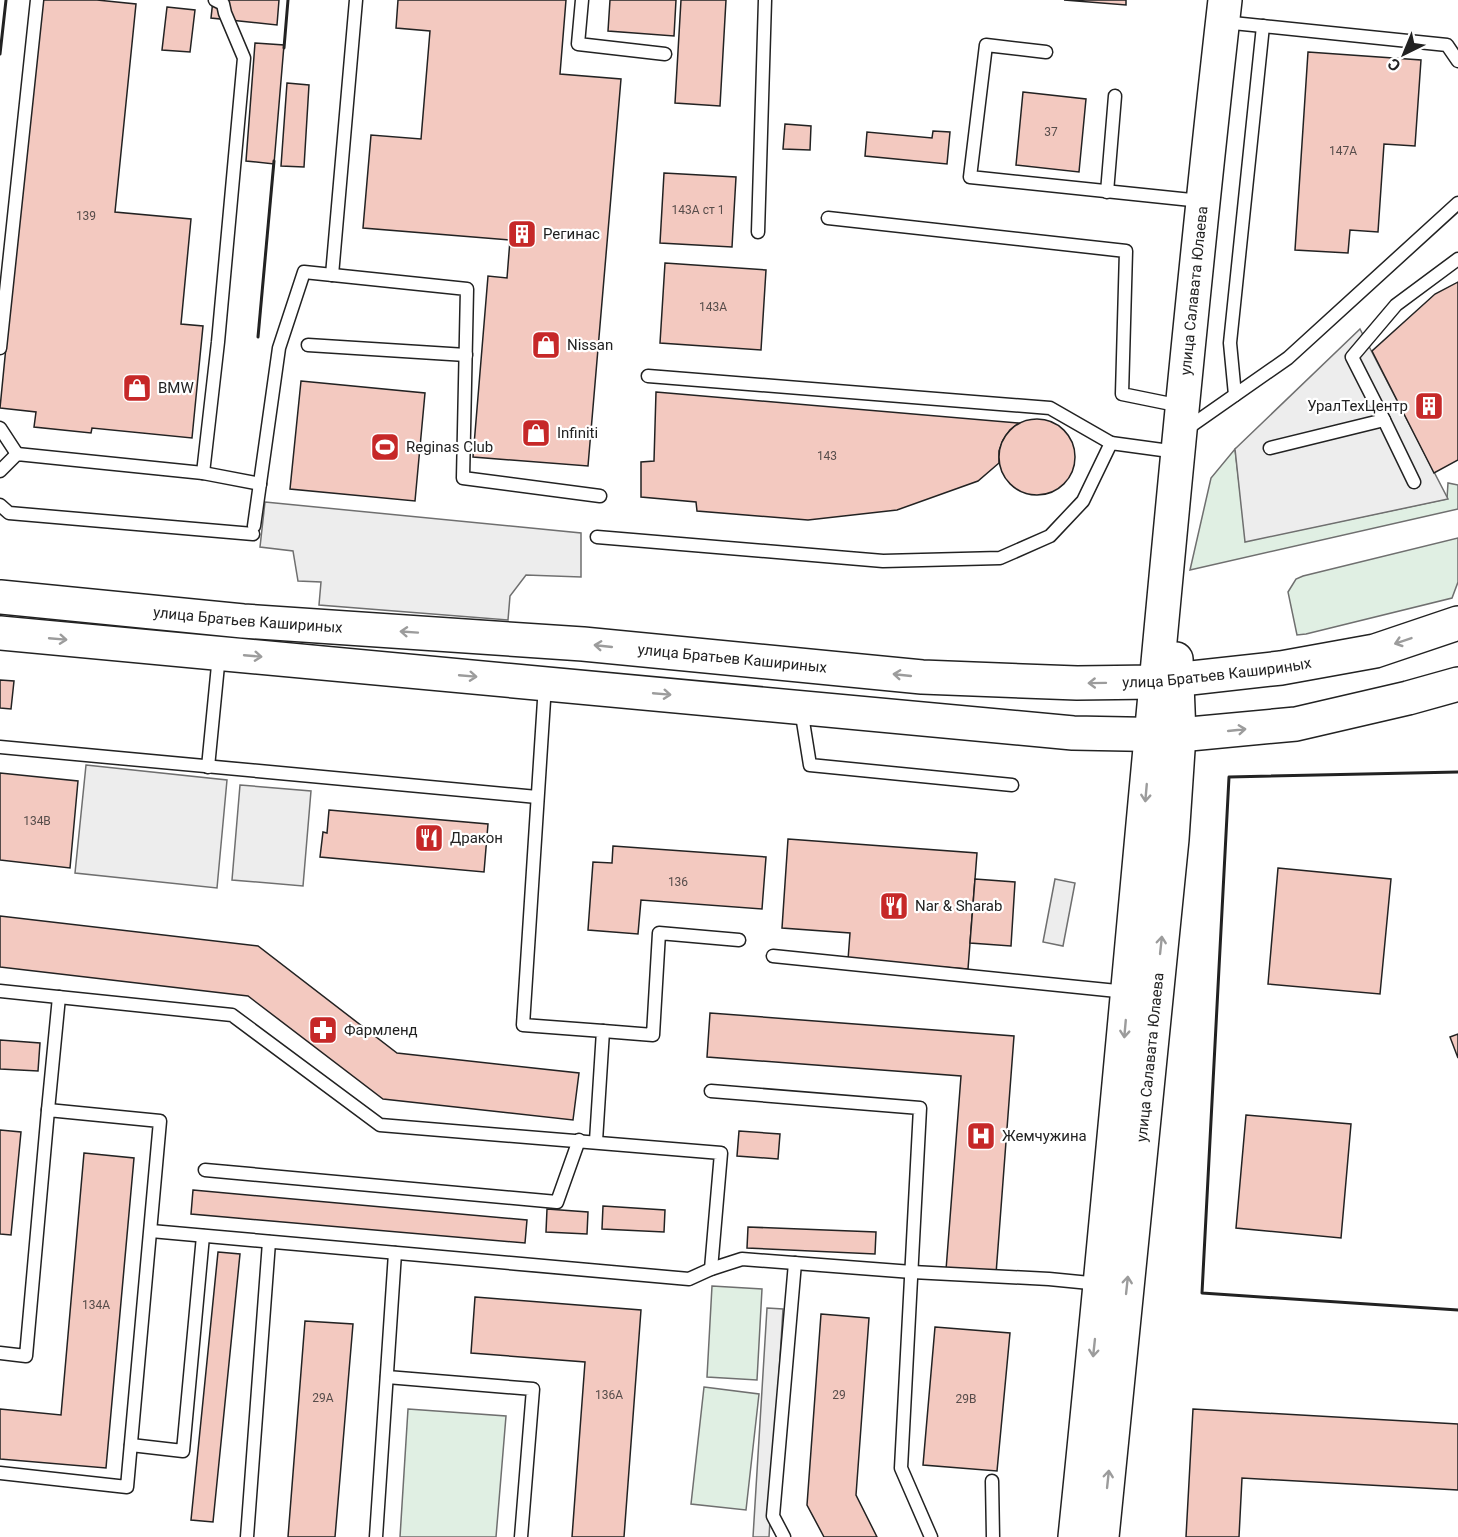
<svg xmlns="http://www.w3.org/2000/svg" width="1458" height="1537" font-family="Roboto,sans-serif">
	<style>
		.green { fill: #e0efe3; stroke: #6f6f6f; stroke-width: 1.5 }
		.parking { fill: #ededed; stroke: #6f6f6f; stroke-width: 1.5 }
		.building { fill: #f3c9c0; stroke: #222; stroke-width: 1.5 }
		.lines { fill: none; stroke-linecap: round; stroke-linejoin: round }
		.lane-casing { stroke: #222; stroke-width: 15 }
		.secondary-casing { stroke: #222; stroke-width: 36 }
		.lane { stroke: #fff; stroke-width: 12 }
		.secondary { stroke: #fff; stroke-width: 33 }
		.wall { stroke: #222; stroke-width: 3 }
		.oneway { stroke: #9c9c9c }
		.labels { text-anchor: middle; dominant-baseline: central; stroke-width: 4.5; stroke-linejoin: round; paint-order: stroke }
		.number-label { font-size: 12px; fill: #564c4a }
		.poi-label { font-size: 15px; fill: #222; stroke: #fff; text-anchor: start }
		.street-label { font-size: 15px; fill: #222; stroke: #fff }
	</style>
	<rect width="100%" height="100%" fill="#fff"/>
	<g class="green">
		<polygon points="1235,449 1246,541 1447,499 1448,483 1458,485 1458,509 1190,570 1211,478"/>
		<polygon points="1458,538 1458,582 1452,598 1306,634 1297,635 1288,592 1296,579 1303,576"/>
		<polygon points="712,1286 762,1289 757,1380 707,1377"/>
		<polygon points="704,1387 759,1394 746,1510 691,1504"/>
		<polygon points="408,1409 506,1416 496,1537 400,1537"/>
	</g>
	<g class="parking">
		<polygon points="1360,329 1448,499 1245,542 1235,449"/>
		<polygon points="265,502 581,533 581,577 526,575 510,596 508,620 319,605 321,582 298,581 293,551 260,547"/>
		<polygon points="86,765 227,780 217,888 75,873"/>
		<polygon points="240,785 311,791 303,886 232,880"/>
		<polygon points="1055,879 1075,883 1063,946 1043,942"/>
		<polygon points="767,1308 783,1309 769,1537 753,1537"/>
	</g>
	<g class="building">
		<polygon points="40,0 97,0 136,4 115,212 191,219 181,324 203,326 192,438 92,428 91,433 34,427 36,412 0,408"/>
		<polygon points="213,0 279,0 277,25 211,18"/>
		<polygon points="398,0 566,0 560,74 621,79 588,466 473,457 488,276 507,278 510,240 363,228 371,135 421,139 430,31 396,28"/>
		<polygon points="610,0 676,0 674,36 608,31"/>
		<polygon points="681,0 726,0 720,106 675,103"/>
		<polygon points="1064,0 1126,0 1126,5"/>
		<polygon points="167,7 195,10 190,52 162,50"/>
		<polygon points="255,43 284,45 274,164 246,161"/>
		<polygon points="1308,52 1421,60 1415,146 1384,144 1378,232 1350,230 1348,253 1295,250"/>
		<polygon points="287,83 309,85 304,167 281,166"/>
		<polygon points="1023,92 1086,99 1079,172 1016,165"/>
		<polygon points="785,124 811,126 810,150 783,149"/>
		<polygon points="933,131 950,132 947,164 865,156 867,132 932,138"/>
		<polygon points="664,173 736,177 732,247 660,243"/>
		<polygon points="665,263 766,270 761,350 660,343"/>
		<polygon points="1458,282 1458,460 1434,473 1372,351 1435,294"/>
		<polygon points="301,381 425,393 415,501 290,489"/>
		<polygon points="656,392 1019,423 1010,430 1003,440 999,451 999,463 978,481 897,510 808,520 697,511 696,502 641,497 641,462 654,461"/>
		<circle cx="1037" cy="457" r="38"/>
		<polygon points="0,680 14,681 11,709 0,708"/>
		<polygon points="0,773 78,781 70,868 0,860"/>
		<polygon points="329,810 488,824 484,872 320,857 323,832 327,833"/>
		<polygon points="788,839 977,853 968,969 848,960 850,933 782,928"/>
		<polygon points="613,846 766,857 762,909 641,900 638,934 588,930 593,862 612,863"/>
		<polygon points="1278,868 1391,879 1380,994 1268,984"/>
		<polygon points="975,879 1015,882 1011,946 970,943"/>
		<polygon points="0,916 258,946 397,1053 579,1073 573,1120 383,1099 248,996 0,967"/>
		<polygon points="710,1013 1014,1036 996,1274 946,1270 961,1076 707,1057"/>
		<polygon points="1458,1034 1458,1058 1450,1037"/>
		<polygon points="0,1040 40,1043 38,1071 0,1069"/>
		<polygon points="1246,1115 1351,1124 1341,1238 1236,1228"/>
		<polygon points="0,1130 21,1132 11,1235 0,1234"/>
		<polygon points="739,1131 780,1134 778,1159 737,1156"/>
		<polygon points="84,1153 134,1158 106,1468 0,1459 0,1409 61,1415"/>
		<polygon points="193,1190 527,1220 525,1243 191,1214"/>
		<polygon points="603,1206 665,1210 664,1232 602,1229"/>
		<polygon points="547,1209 588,1212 587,1234 546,1232"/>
		<polygon points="748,1227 876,1232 875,1254 747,1248"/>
		<polygon points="218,1252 240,1254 213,1522 191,1520"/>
		<polygon points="475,1297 641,1310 624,1537 572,1537 585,1362 471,1353"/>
		<polygon points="821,1314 869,1318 856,1495 877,1537 824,1537 807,1505"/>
		<polygon points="305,1321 353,1324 335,1537 288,1537"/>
		<polygon points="935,1327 1010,1333 997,1471 923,1465"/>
		<polygon points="1193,1409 1458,1424 1458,1490 1242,1478 1239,1537 1186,1537"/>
	</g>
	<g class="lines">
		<g class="lane-casing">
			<g id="lane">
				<polyline points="582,0 578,44 665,54"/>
				<polyline points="1223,22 1447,45 1458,61"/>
				<polyline points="1046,52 986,45 970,177 1201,201"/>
				<polyline points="1107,192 1115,96"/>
				<polyline points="828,218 1126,251 1122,394 1181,406"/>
				<polyline points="758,232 765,0"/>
				<polyline points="332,275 356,0"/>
				<polyline points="308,345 466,355"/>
				<polyline points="0,348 37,0"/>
				<polyline points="648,376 1050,408 1111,443"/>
				<polyline points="1235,395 1230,343 1263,26"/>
				<polyline points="1384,420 1352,357 1396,305 1458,259"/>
				<polyline points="0,428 17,454"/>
				<polyline points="1185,430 1288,358 1458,203"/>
				<polyline points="1270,448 1384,420 1414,482"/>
				<polyline points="0,471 17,454 203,473 260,484"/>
				<polyline points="203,473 218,342 244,58 225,13 223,4 215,0"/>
				<polyline points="0,505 9,513 253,534"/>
				<polyline points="254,526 279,348 304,272 467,289 463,478 600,496"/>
				<polyline points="597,537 883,561 1000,558 1050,536 1083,501 1111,443 1177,452"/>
				<polyline points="545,685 523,1025 603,1031 596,1141"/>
				<polyline points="801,709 810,765 1012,785"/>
				<polyline points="0,747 537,797"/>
				<polyline points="208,767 219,655"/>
				<polyline points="773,956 1127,992"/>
				<polyline points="0,991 232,1015 380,1125 721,1153 711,1269"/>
				<polyline points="603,1031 653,1035 659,933 739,940"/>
				<polyline points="711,1091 920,1108 901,1468 931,1537"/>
				<polyline points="48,1110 59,997"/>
				<polyline points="205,1170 557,1202 579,1140"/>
				<polyline points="151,1231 689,1279 711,1269 742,1259 912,1272 1049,1279 1100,1284"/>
				<polyline points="0,1353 26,1356 48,1110 160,1121 127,1487 0,1473"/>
				<polyline points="387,1377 533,1389 521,1537"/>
				<polyline points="131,1445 183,1451 203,1236"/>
				<polyline points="992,1481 993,1537"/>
				<polyline points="247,1537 269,1242"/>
				<polyline points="376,1537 395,1253"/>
				<polyline points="784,1537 773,1516 795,1263"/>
			</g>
		</g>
		<g class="secondary-casing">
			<g id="secondary">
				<path id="s1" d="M 0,597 L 243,621 L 583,644 L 922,677 L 1077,683 L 1155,682 L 1281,668 L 1375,651 L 1458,623"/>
				<polyline points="0,633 1073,733 1179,735 1296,724 1408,698 1458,684"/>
				<path id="s2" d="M 1075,1537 C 1128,1025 1167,512 1225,0"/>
				<path id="s3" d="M 1102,1537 L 1172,839 L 1179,735 L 1176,659"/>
			</g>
		</g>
		<use href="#lane" class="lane"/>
		<use href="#secondary" class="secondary"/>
		<g class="wall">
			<polyline points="284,48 288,0"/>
			<polyline points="0,54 6,0"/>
			<polyline points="258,337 274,161"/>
			<polyline points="1458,772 1229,777 1202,1293 1458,1310"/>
		</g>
	</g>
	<defs><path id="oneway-shaft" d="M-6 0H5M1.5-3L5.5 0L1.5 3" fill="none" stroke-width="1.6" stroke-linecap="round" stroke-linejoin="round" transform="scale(1.5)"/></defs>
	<g class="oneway">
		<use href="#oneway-shaft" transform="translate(409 632) rotate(-176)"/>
		<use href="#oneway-shaft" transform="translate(58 639) rotate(5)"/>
		<use href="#oneway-shaft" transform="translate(1403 641) rotate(161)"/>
		<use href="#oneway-shaft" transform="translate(603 646) rotate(-174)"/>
		<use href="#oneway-shaft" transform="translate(253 656) rotate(5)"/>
		<use href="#oneway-shaft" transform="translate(902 675) rotate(-174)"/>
		<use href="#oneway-shaft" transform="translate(468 676) rotate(5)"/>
		<use href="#oneway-shaft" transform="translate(1097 683) rotate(179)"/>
		<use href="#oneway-shaft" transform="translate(662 694) rotate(5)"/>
		<use href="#oneway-shaft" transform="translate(1237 730) rotate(-6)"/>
		<use href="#oneway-shaft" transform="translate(1146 793) rotate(95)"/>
		<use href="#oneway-shaft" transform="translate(1161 945) rotate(-84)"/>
		<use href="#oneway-shaft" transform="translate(1125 1029) rotate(95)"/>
		<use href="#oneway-shaft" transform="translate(1127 1285) rotate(-84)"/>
		<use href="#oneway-shaft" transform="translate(1094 1348) rotate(96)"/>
		<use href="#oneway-shaft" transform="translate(1108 1479) rotate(-84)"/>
	</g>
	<defs>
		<g id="building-square" transform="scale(1.5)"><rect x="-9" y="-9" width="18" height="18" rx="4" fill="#c62828" stroke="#fff"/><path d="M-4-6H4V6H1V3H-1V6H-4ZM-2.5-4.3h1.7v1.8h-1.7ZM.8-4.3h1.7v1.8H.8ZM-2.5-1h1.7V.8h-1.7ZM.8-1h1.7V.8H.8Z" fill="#fff"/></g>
		<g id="shop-square" transform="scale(1.5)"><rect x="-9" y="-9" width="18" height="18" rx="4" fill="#c62828" stroke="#fff"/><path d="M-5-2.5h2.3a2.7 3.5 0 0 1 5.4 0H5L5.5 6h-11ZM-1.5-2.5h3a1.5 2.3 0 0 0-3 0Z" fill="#fff"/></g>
		<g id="stadium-square" transform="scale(1.5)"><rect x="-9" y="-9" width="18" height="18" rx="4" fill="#c62828" stroke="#fff"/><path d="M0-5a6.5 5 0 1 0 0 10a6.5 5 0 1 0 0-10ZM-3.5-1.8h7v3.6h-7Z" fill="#fff"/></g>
		<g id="restaurant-square" transform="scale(1.5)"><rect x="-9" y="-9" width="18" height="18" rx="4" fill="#c62828" stroke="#fff"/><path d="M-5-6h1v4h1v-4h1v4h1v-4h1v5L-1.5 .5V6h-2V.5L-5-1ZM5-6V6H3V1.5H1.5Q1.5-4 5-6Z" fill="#fff"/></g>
		<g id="pharmacy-square" transform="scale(1.5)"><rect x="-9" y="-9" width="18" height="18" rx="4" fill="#c62828" stroke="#fff"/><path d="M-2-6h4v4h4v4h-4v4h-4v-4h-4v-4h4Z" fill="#fff"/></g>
		<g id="hospital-square" transform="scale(1.5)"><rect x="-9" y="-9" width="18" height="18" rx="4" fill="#c62828" stroke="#fff"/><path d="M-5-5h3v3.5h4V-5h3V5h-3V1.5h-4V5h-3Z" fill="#fff"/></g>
	</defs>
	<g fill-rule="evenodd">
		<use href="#building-square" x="522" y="234"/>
		<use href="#shop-square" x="546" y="345"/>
		<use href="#shop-square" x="137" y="388"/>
		<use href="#building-square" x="1429" y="406"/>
		<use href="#shop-square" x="536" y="433"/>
		<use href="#stadium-square" x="385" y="447"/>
		<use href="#restaurant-square" x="429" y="838"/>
		<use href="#restaurant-square" x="894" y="906"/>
		<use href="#pharmacy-square" x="323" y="1030"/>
		<use href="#hospital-square" x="981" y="1136"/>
	</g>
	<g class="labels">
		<g class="number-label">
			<text x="1051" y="132">37</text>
			<text x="1343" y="151">147А</text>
			<text x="698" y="210">143А ст 1</text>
			<text x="86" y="216">139</text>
			<text x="713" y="307">143А</text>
			<text x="827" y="456">143</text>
			<text x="37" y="821">134В</text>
			<text x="678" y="882">136</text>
			<text x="96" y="1305">134А</text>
			<text x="609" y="1395">136А</text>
			<text x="839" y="1395">29</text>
			<text x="323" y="1398">29А</text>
			<text x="966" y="1399">29В</text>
		</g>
		<g class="poi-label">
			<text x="543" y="234">Регинас</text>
			<text x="567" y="345">Nissan</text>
			<text x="158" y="388">BMW</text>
			<text x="1408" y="406" text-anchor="end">УралТехЦентр</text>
			<text x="557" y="433">Infiniti</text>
			<text x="406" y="447">Reginas Club</text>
			<text x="450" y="838">Дракон</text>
			<text x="915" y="906">Nar &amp; Sharab</text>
			<text x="344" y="1030">Фармленд</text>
			<text x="1002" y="1136">Жемчужина</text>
		</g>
		<g class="street-label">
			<text stroke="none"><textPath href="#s2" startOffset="1252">улица Салавата Юлаева</textPath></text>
			<text stroke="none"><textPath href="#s1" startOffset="249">улица Братьев Кашириных</textPath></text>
			<text stroke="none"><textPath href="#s1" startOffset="735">улица Братьев Кашириных</textPath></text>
			<text stroke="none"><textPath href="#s1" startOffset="1221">улица Братьев Кашириных</textPath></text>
			<text stroke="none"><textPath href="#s3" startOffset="482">улица Салавата Юлаева</textPath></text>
		</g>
	</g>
	<g transform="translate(1404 54) rotate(223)" stroke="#ffffff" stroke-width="4.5" paint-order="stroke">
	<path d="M0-4.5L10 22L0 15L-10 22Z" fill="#222222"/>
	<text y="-9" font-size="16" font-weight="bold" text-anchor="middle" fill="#222222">С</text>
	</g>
</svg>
